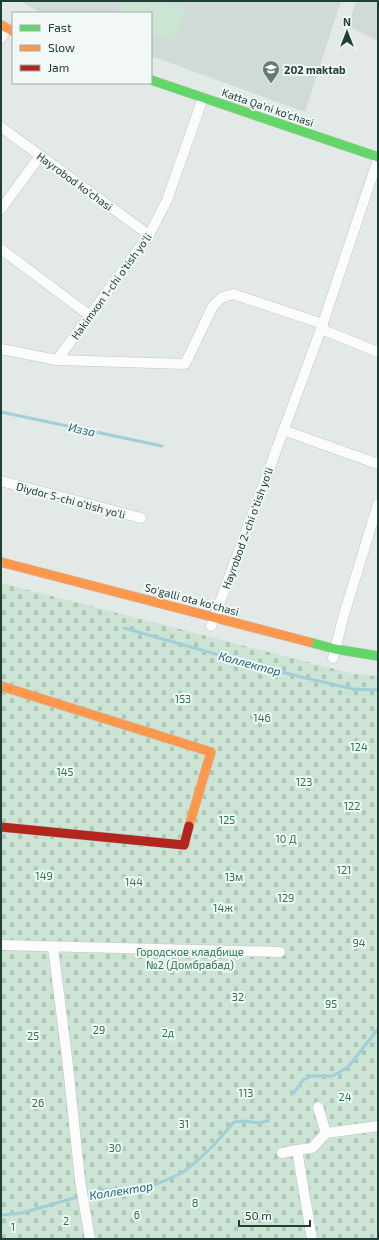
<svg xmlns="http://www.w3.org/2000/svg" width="379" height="1240" font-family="'Exo 2',sans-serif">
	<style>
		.built { fill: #d0dbd7 }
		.green { fill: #cbe4d4 }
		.cemetery { fill: url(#cemetery-stones) }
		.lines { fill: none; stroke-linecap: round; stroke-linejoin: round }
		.stream { stroke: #a0ceda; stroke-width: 3 }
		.street-casing { stroke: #c0c6c4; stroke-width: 11 }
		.fast-casing { stroke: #bfc7c4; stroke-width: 10 }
		.slow-casing { stroke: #bfc7c4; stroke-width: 10 }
		.jam-casing { stroke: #bfc7c4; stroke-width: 10 }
		.street { stroke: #fbfcfb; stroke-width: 10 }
		.fast { stroke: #63d668; stroke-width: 9 }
		.slow { stroke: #ff974d; stroke-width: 9 }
		.jam { stroke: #b3261e; stroke-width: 9 }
		.labels { text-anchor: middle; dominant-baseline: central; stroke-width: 4; stroke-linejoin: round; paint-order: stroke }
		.poi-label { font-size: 11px; font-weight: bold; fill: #203e38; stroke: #f1f8f5; text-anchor: start }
		.street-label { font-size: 11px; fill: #203e38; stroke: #f1f8f5 }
		.park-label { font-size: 11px; fill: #27774c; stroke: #f1f8f5 }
		.water-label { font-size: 12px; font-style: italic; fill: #16657e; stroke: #f1f8f5 }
	</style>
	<defs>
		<pattern id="cemetery-stones" width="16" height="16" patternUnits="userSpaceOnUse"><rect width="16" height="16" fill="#cbe4d4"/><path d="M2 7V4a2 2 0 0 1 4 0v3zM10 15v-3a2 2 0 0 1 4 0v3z" fill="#aec5b7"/></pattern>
	</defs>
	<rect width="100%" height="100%" fill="#e3e9e7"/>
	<g class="built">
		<polygon points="20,1 341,1 305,112 151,56 151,13 41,13"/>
		<polygon points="356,1 378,1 378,41 348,26"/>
	</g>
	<polygon class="green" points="122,1 161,1 186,9 175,40 151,32 151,13 118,13"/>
	<polygon class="cemetery" points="1,583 354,674 378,676 378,1239 1,1239"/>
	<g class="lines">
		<g class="stream">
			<polyline points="1,412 162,446"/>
			<polyline points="124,628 272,670 353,689 378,690"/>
			<polyline points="293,1094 303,1080 312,1076 333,1076 348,1067 378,1029"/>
			<polyline points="1,1215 22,1213 102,1190 148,1187 164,1181 182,1173 198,1160 212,1147 234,1122 243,1121 259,1123 268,1121"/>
		</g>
		<g class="street-casing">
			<g id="street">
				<polyline points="1,38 7,28"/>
				<polyline points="1,127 149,235"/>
				<polyline points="1,209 40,156"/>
				<polyline points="1,249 89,315"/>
				<polyline points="321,329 378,352"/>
				<polyline points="1,349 57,360 185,364 213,306 221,298 233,294 323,324"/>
				<polyline points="57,360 149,235 167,200 203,98"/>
				<polyline points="283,430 378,464"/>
				<polyline points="1,481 141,518"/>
				<polyline points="211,626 321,329 378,159"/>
				<polyline points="333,658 343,618 378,504"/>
				<polyline points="1,945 280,952"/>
				<polyline points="53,947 68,1066 80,1180 90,1239"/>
				<polyline points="318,1107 326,1133"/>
				<polyline points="282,1153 297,1150"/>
				<polyline points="312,1239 297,1150 312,1148 326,1133 378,1126"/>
			</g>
		</g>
		<g class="fast-casing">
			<g id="fast">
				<polyline points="151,80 378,157"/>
				<polyline points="309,642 335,649 378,656"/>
			</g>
		</g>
		<g class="slow-casing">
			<g id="slow">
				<polyline points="1,25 13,31"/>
				<polyline points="1,562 309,642"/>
				<polyline points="1,686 211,752 189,826"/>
			</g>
		</g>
		<g class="jam-casing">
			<polyline id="jam" points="1,827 184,845 189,826"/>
		</g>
		<use href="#street" class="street"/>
		<use href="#fast" class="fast"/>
		<use href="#slow" class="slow"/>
		<use href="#jam" class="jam"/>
	</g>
	<defs>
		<g id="school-pin" transform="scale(0.9)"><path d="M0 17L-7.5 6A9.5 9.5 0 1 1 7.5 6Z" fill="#647a75" stroke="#f1f8f5"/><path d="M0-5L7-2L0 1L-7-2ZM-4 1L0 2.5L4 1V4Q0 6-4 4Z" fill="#fff"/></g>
	</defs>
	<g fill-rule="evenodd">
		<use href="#school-pin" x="271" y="69"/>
	</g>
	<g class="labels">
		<g class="poi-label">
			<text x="284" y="69">202 maktab</text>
		</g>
		<g class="street-label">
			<text transform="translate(268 107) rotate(19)">Katta Qa'ni ko'chasi</text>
			<text transform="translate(75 181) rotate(36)">Hayrobod ko'chasi</text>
			<text transform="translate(111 286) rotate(-54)">Hakimxon 1-chi o'tish yo'li</text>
			<text transform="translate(71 500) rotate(15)">Diydor 5-chi o'tish yo'li</text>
			<text transform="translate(247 528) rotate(-70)">Hayrobod 2-chi o'tish yo'li</text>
			<text transform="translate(192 599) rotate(15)">So'galli ota ko'chasi</text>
		</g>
		<g class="park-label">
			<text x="183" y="698">153</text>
			<text x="262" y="717">146</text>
			<text x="359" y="746">124</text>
			<text x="65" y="771">145</text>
			<text x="304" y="781">123</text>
			<text x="352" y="805">122</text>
			<text x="227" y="819">125</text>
			<text x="286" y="838">10 Д</text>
			<text x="344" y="869">121</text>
			<text x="44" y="875">149</text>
			<text x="234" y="876">13м</text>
			<text x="134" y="881">144</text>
			<text x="286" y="897">129</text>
			<text x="223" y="907">14ж</text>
			<text x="359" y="942">94</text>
			<text x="190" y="951">Городское кладбище<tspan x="190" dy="13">№2 (Домбрабад)</tspan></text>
			<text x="238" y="996">32</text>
			<text x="331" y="1003">95</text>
			<text x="99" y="1029">29</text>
			<text x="168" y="1032">2д</text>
			<text x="33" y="1035">25</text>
			<text x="246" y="1092">113</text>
			<text x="345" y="1096">24</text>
			<text x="38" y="1102">26</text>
			<text x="184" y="1123">31</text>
			<text x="115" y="1147">30</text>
			<text x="195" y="1202">8</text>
			<text x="137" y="1214">6</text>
			<text x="66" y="1220">2</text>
			<text x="13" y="1226">1</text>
		</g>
		<g class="water-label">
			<text transform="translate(82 429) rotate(12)">Изза</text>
			<text transform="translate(250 663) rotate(15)">Коллектор</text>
			<text transform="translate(121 1190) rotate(-9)">Коллектор</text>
		</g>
	</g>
	<rect width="379" height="1240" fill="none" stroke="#203e38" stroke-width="4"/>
	<rect x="12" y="12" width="140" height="72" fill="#f1f8f5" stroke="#9daea9"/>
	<rect x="20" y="25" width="20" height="6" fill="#63d668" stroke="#9daea9"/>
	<text x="48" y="32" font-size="12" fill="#203e38">Fast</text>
	<rect x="20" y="45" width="20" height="6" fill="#ff974d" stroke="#9daea9"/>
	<text x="48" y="52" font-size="12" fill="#203e38">Slow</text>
	<rect x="20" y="65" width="20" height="6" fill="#b3261e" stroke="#9daea9"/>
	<text x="48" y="72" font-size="12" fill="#203e38">Jam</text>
	<g transform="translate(347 32)" stroke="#f1f8f5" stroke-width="3" paint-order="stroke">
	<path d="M0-3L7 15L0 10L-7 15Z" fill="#203e38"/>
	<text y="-6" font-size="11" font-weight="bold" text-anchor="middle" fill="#203e38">N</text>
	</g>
	<path d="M239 1220v6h71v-6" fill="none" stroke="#203e38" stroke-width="2"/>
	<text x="245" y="1220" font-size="12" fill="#203e38" stroke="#f1f8f5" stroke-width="3" paint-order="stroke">50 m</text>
</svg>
